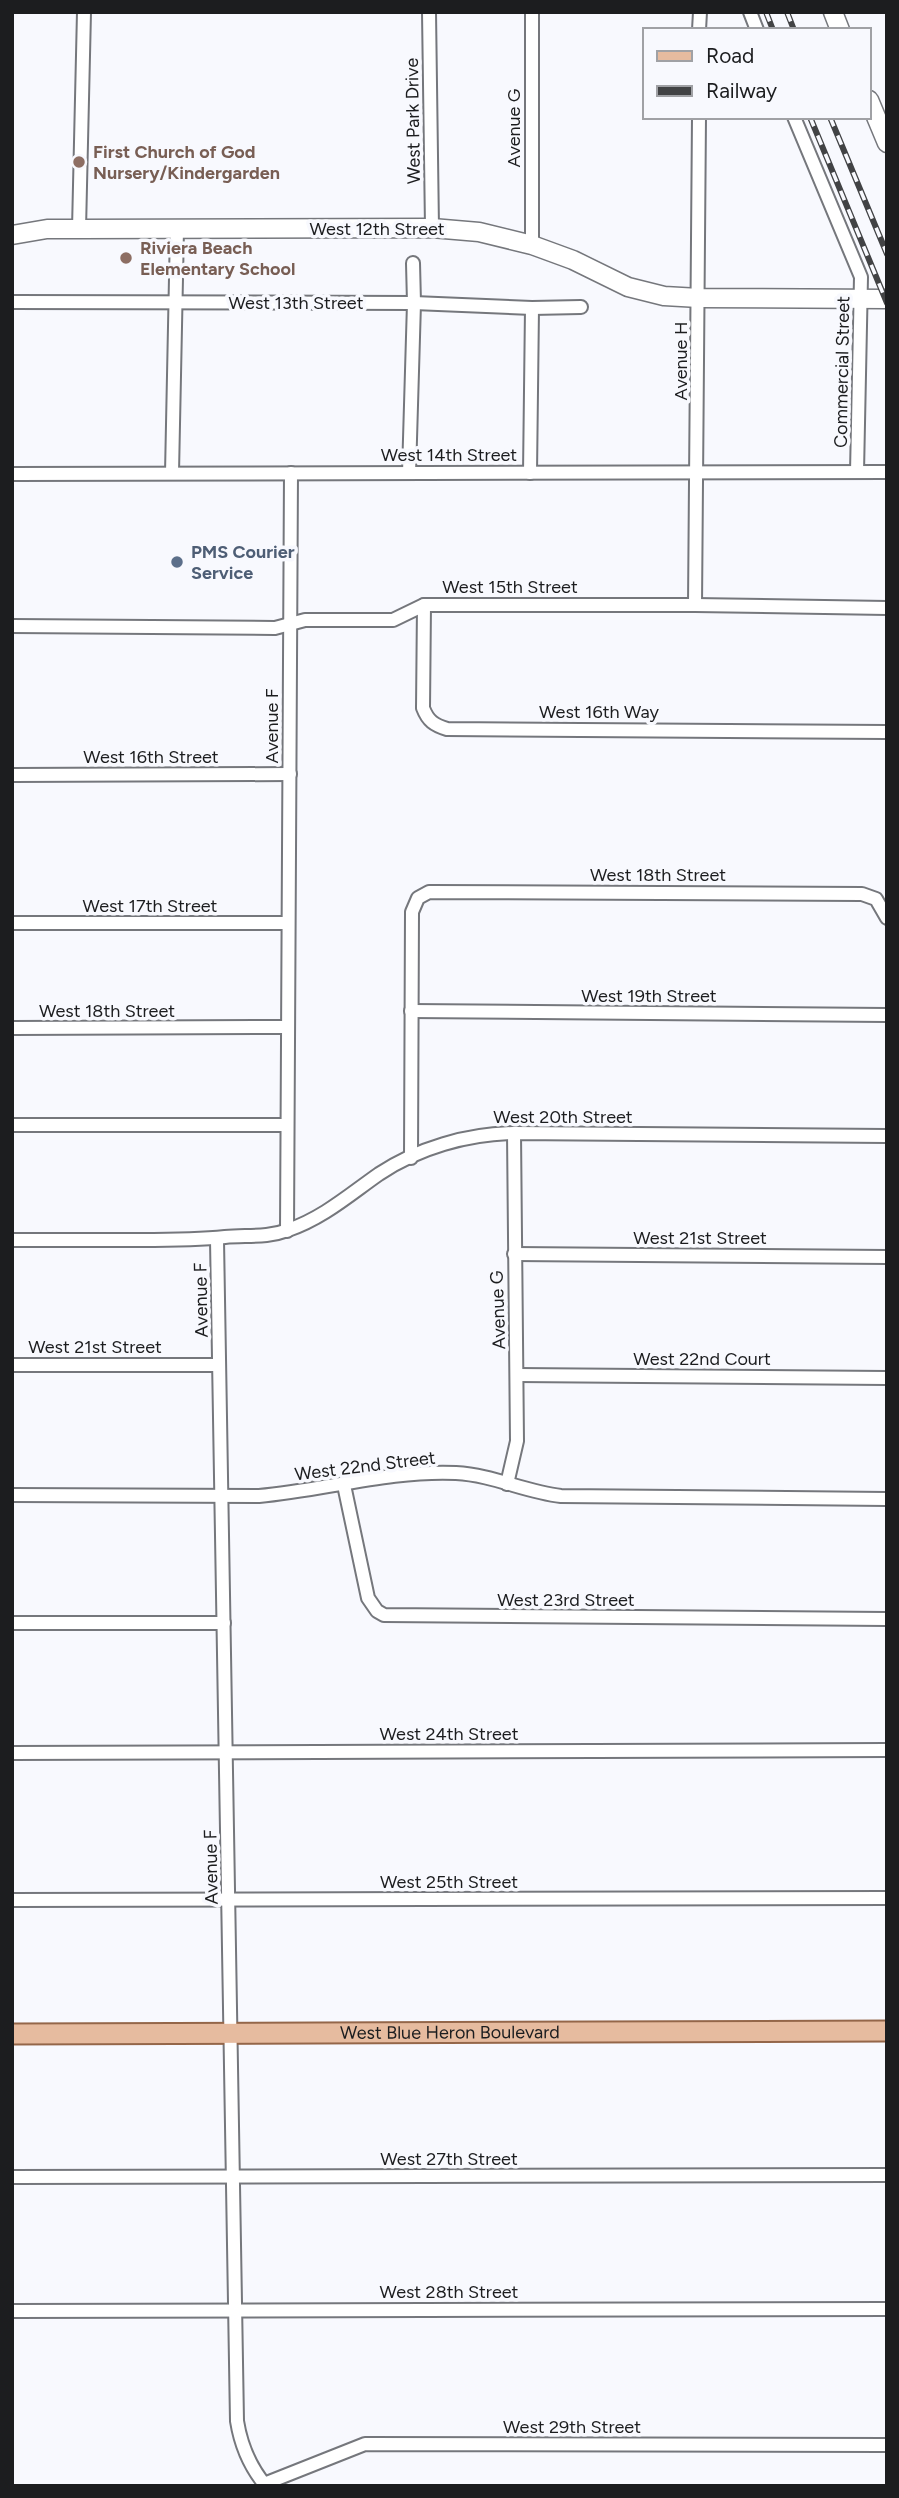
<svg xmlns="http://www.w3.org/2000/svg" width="899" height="2498" font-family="Figtree,sans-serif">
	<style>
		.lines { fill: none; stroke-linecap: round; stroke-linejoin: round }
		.street-casing { stroke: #75777c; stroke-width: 16 }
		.secondary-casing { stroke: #75777c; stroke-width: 21 }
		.primary-casing { stroke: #946649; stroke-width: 23 }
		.street { stroke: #fff; stroke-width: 12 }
		.secondary { stroke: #fff; stroke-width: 18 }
		.primary { stroke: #e6bb9f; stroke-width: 19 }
		.rail-casing { stroke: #424345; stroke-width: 6 }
		.rail { stroke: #f8f9fe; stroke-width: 3.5; stroke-dasharray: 10; stroke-linecap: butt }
		.education-dot { fill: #8d6e63; stroke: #f8f9fe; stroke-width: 2.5 }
		.service-dot { fill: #5c6f8a; stroke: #f8f9fe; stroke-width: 2.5 }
		.labels { text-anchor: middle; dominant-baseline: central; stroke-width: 7; stroke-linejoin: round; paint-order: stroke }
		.street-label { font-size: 18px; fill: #1c1d1f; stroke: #f8f9fe }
		.education-label { font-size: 18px; font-weight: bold; fill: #785e54; stroke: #f8f9fe; text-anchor: start }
		.service-label { font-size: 18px; font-weight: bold; fill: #4e5e75; stroke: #f8f9fe; text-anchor: start }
	</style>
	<rect width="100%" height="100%" fill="#f8f9fe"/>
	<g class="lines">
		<g class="street-casing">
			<g id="street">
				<polyline points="429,12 432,228"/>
				<polyline points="750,12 757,30"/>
				<polyline points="699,30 700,12"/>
				<polyline points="794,117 861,277 857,472"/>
				<polyline points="79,229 84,12"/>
				<polyline points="532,245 532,12"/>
				<polyline points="12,302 414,303 532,308 581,307"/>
				<polyline points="172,473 177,229"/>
				<polyline points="409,473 414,303 413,263"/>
				<polyline points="530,473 532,308"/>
				<polyline points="12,474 887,472"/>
				<path d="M 424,605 L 423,708 C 428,721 434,725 447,729 L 887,732"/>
				<polyline points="695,605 699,117"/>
				<polyline points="12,626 275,628 305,620 393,620 424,605 695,605 887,608"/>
				<polyline points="12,775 290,774"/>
				<polyline points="12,923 288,923"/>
				<polyline points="411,1011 887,1015"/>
				<polyline points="12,1028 287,1027"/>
				<polyline points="12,1125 286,1125"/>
				<polyline points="411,1158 412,912 418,898 429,892 862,894 876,899 887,918"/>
				<polyline points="287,1231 291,473"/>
				<path d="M 12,1240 C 55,1240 98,1240 140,1240 C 169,1240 197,1240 225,1237 C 247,1235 267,1238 288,1230 C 323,1218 349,1195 379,1174 C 418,1148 467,1134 514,1133 L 887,1136"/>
				<path d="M 217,1240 L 237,2421 C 241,2446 250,2467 266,2486"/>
				<polyline points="514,1254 887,1257"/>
				<polyline points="12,1365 219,1365"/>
				<polyline points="518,1375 887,1378"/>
				<polyline points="507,1484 517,1441 514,1133"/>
				<polyline points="344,1485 368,1598 377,1611 384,1615 887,1619"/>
				<path d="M 12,1495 L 259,1496 C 325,1490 390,1470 456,1473 C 493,1475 525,1492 561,1496 L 887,1499"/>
				<polyline points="12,1623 224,1623"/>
				<polyline points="12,1753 887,1750"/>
				<polyline points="12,1900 887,1898"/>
				<polyline points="12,2177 887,2175"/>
				<polyline points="12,2311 887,2309"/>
				<polyline points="264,2484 365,2444 887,2445"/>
			</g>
		</g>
		<g class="secondary-casing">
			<g id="secondary">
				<polyline points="833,12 840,30"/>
				<polyline points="869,100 887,143"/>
				<polyline points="12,235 47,229 79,229 432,228 479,232 532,245 573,260 628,287 664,296 699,298 887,299"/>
			</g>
		</g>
		<g class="primary-casing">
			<g id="primary">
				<path id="s1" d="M 12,2034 L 887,2031"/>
			</g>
		</g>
		<use href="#street" class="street"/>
		<use href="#secondary" class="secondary"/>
		<use href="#primary" class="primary"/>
		<g class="rail-casing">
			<g id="rail">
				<polyline points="766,12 773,30"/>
				<polyline points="787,12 794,30"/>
				<polyline points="810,117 887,303"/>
				<polyline points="830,117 887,254"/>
			</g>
		</g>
		<use href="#rail" class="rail"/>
	</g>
	<g class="education-dot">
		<circle cx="79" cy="162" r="7"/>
		<circle cx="126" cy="258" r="7"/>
	</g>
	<circle class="service-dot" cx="177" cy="562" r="7"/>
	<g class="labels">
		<g class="street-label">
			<text transform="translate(413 121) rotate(-91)">West Park Drive</text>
			<text transform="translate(514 128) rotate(-90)">Avenue G</text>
			<text x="377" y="229">West 12th Street</text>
			<text x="296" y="303">West 13th Street</text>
			<text transform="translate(681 361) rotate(-90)">Avenue H</text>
			<text transform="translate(842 372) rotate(-89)">Commercial Street</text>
			<text x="449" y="455">West 14th Street</text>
			<text x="510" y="587">West 15th Street</text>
			<text x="599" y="712">West 16th Way</text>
			<text transform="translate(272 726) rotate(-90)">Avenue F</text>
			<text x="151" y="757">West 16th Street</text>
			<text x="658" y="875">West 18th Street</text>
			<text x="150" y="906">West 17th Street</text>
			<text x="649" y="996">West 19th Street</text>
			<text x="107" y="1011">West 18th Street</text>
			<text x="563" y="1117">West 20th Street</text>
			<text x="700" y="1238">West 21st Street</text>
			<text transform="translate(201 1300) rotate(-91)">Avenue F</text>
			<text transform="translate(498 1310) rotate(-92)">Avenue G</text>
			<text x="95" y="1347">West 21st Street</text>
			<text x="702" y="1359">West 22nd Court</text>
			<text transform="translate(365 1466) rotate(-7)">West 22nd Street</text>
			<text x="566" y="1600">West 23rd Street</text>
			<text x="449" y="1734">West 24th Street</text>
			<text transform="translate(211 1867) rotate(-91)">Avenue F</text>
			<text x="449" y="1882">West 25th Street</text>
			<text stroke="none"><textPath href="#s1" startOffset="438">West Blue Heron Boulevard</textPath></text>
			<text x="449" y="2159">West 27th Street</text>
			<text x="449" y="2292">West 28th Street</text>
			<text x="572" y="2427">West 29th Street</text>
		</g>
		<g class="education-label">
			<text x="93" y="152">First Church of God<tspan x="93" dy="21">Nursery/Kindergarden</tspan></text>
			<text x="140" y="248">Riviera Beach<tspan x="140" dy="21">Elementary School</tspan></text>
		</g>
		<g class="service-label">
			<text x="191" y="552">PMS Courier<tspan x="191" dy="21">Service</tspan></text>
		</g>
	</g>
	<rect width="899" height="2498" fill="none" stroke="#1c1d1f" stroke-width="28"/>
	<rect x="643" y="28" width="228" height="91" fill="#f8f9fe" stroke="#a0a1a5" stroke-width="2"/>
	<rect x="657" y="51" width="35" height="10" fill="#e6bb9f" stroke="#a0a1a5" stroke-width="2"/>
	<text x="706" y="63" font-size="21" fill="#1c1d1f">Road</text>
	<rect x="657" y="86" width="35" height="10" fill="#424345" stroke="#a0a1a5" stroke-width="2"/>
	<text x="706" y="98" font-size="21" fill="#1c1d1f">Railway</text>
</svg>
